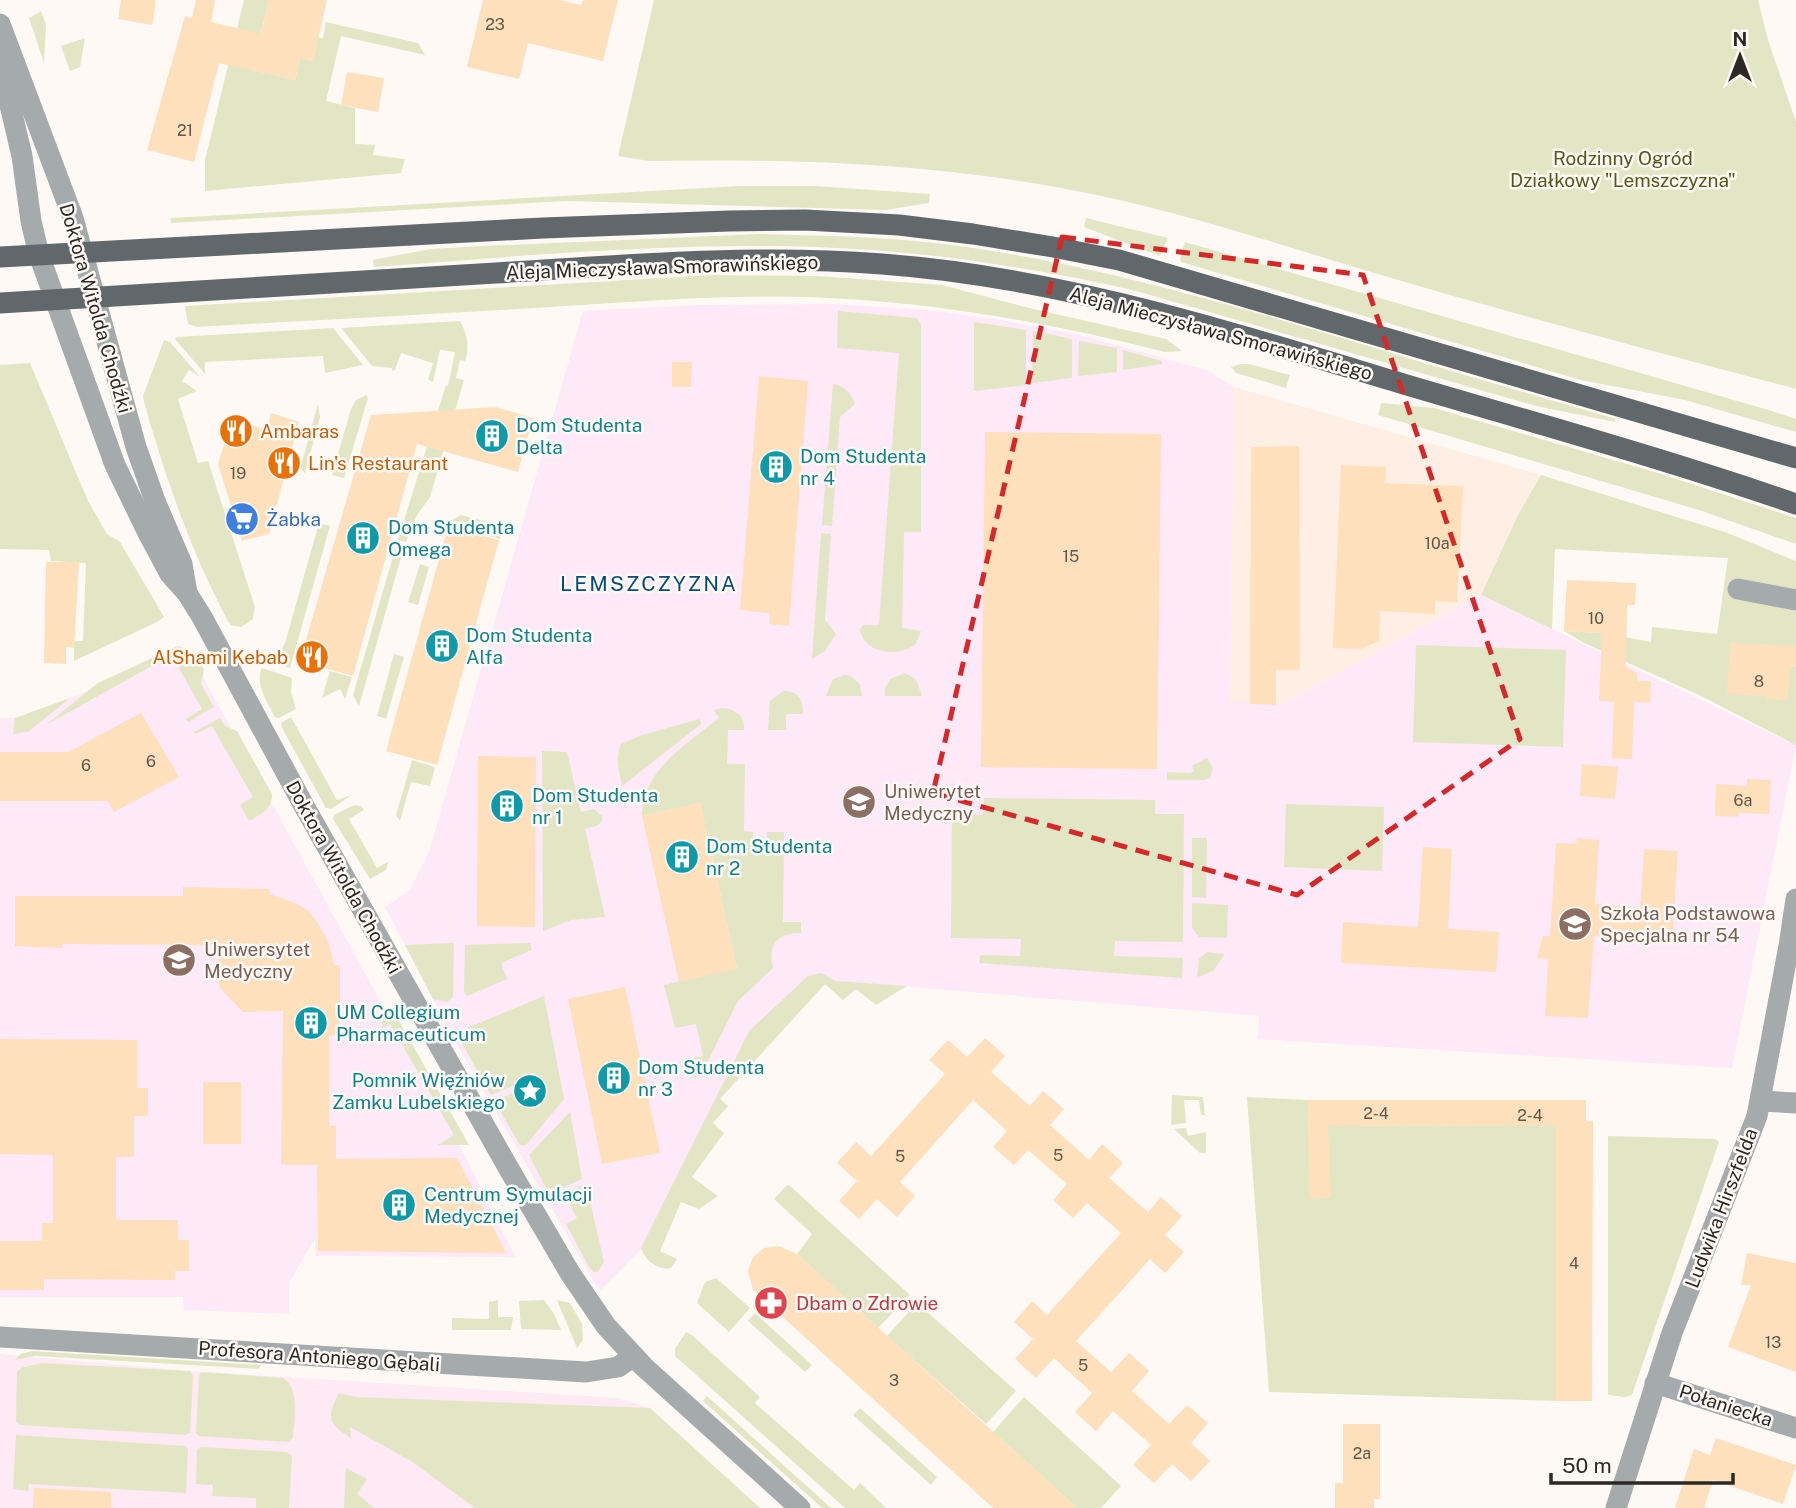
<svg xmlns="http://www.w3.org/2000/svg" width="1796" height="1508" font-family="'Public Sans',sans-serif">
	<style>
		.built { fill: #feeee3 }
		.education { fill: #fee9f8 }
		.medical { fill: #fdeaf4 }
		.green { fill: #e3e6c4 }
		.building { fill: #fee0bc }
		.lines { fill: none; stroke-linecap: round; stroke-linejoin: round }
		.minor { stroke: #a5aaac; stroke-width: 21 }
		.major { stroke: #60686b; stroke-width: 21 }
		.marked { fill: none; stroke: #d62828; stroke-width: 5; stroke-dasharray: 14 9; stroke-linejoin: round }
		.labels { text-anchor: middle; dominant-baseline: central; stroke-width: 5; stroke-linejoin: round; paint-order: stroke }
		.number-label { font-size: 16px; fill: #60564b }
		.park-label { font-size: 19px; fill: #55581b; stroke: #fff9f6 }
		.street-label { font-size: 19px; fill: #2b2825; stroke: #fff9f6 }
		.culture-label { font-size: 19px; fill: #0d838f; stroke: #fff9f6; text-anchor: start }
		.food-label { font-size: 19px; fill: #c56008; stroke: #fff9f6; text-anchor: start }
		.shop-label { font-size: 19px; fill: #366cbe; stroke: #fff9f6; text-anchor: start }
		.education-label { font-size: 19px; fill: #785e54; stroke: #fff9f6; text-anchor: start }
		.health-label { font-size: 19px; fill: #be3a42; stroke: #fff9f6; text-anchor: start }
		.neighbourhood-label { font-size: 21px; letter-spacing: 2px; fill: #044d7b; stroke: #fff9f6 }
	</style>
	<rect width="100%" height="100%" fill="#fff9f6"/>
	<polygon class="built" points="1234,387 1541,475 1518,515 1481,595 1282,704 1281,716 1230,712"/>
	<g class="education">
		<polygon points="833,304 928,310 1000,320 1076,334 1206,370 1234,387 1230,702 1282,704 1481,595 1796,745 1732,1068 1258,1039 1259,1016 836,981 821,973 749,1031 645,1245 601,1290 593,1280 455,1041 385,907 410,890 429,852 583,311 698,305"/>
		<polygon points="188,650 374,990 390,1024 454,1135 515,1257 316,1256 315,1239 289,1282 289,1314 184,1310 183,1297 0,1297 0,718 15,718 48,707"/>
	</g>
	<polygon class="medical" points="0,1354 190,1371 617,1398 650,1408 760,1508 0,1508"/>
	<g class="green">
		<polygon points="244,0 269,0 252,70 295,80 300,58 313,61 318,37 323,38 326,22 418,43 425,55 341,36 326,101 355,108 355,144 375,145 373,155 405,159 401,173 205,191 205,160"/>
		<path d="M 654,0 L 1758,0 L 1768,40 L 1796,122 L 1796,389 C 1655,352 1514,314 1374,273 C 1261,239 1149,201 1032,183 C 903,162 780,159 649,161 L 618,156 Z"/>
		<polygon points="41,11 46,25 44,63 29,18"/>
		<polygon points="85,38 80,67 70,71 61,46"/>
		<polygon points="741,186 815,186 930,194 929,203 886,210 567,201 171,223 170,218"/>
		<polygon points="1086,218 1168,238 1160,256 1084,227"/>
		<path d="M 761,234 C 829,236 899,237 967,247 C 1105,267 1239,307 1372,347 C 1453,372 1534,395 1616,419 L 1615,422 L 1536,406 L 1136,291 C 1031,267 925,251 817,247 C 670,242 521,256 374,267 L 373,260 L 430,249 L 483,246 Z"/>
		<polygon points="1185,242 1772,411 1796,419 1796,432 1685,400 1581,380 1181,262 1180,259"/>
		<path d="M 713,275 L 817,276 L 942,285 L 1029,308 L 1166,339 L 1182,351 L 1165,352 C 1058,325 957,306 847,299 C 749,292 649,301 551,307 C 433,314 315,320 197,327 L 188,324 L 185,306 Z"/>
		<path d="M 838,311 L 917,318 L 921,325 L 921,532 L 904,532 L 902,628 L 921,631 L 916,644 C 899,657 865,655 860,630 L 863,625 L 879,625 L 899,353 L 837,348 Z"/>
		<path d="M 460,321 C 467,334 470,346 465,361 L 460,360 L 456,378 L 464,380 L 430,497 L 417,515 L 406,542 L 398,540 L 446,385 L 448,386 L 455,352 L 440,350 L 433,382 L 428,379 L 433,363 L 401,353 L 395,370 L 392,371 L 392,368 L 372,366 L 341,328 Z"/>
		<polygon points="974,322 1026,330 1026,385 974,391"/>
		<polygon points="333,328 363,365 325,373 323,356 205,362 205,374 175,339 176,337"/>
		<polygon points="1033,331 1072,339 1072,378 1032,383"/>
		<path d="M 164,340 L 170,342 L 200,377 L 189,370 L 182,381 L 197,391 L 178,399 L 198,463 L 208,461 L 255,607 L 253,619 L 241,627 L 231,625 L 228,621 C 191,552 165,477 144,402 L 143,396 Z"/>
		<polygon points="1079,341 1117,348 1117,372 1078,376"/>
		<polygon points="1123,350 1162,361 1162,364 1123,370"/>
		<polygon points="30,363 88,501 107,534 120,542 164,617 157,622 74,661 74,641 83,641 86,563 51,561 49,550 0,549 0,365"/>
		<polygon points="1240,364 1249,364 1290,375 1286,388 1236,373 1231,367"/>
		<path d="M 833,384 C 845,386 851,393 855,404 L 840,417 L 832,526 L 822,525 Z"/>
		<polygon points="366,395 368,398 344,478 332,475 351,409 356,400"/>
		<polygon points="1381,403 1434,408 1658,473 1796,518 1796,544 1699,510 1378,415"/>
		<polygon points="318,404 320,417 305,473 300,469"/>
		<polygon points="1541,475 1725,532 1796,561 1796,745 1699,695 1582,642 1564,631 1604,633 1651,642 1652,627 1717,634 1728,558 1555,549 1552,629 1481,595 1518,515"/>
		<polygon points="461,515 495,524 501,535 500,539 449,525 450,521"/>
		<polygon points="319,523 330,526 290,668 270,662 279,654 285,643"/>
		<polygon points="821,533 831,534 825,620 836,634 825,651 812,659"/>
		<polygon points="395,549 402,554 359,706 353,695"/>
		<polygon points="420,564 429,567 418,605 408,602"/>
		<polygon points="1416,645 1566,650 1563,747 1413,742"/>
		<polygon points="178,646 184,648 46,725 98,683"/>
		<polygon points="193,653 204,669 201,684 214,707 188,722 186,719 202,709 176,663"/>
		<polygon points="394,654 404,657 386,719 377,716"/>
		<path d="M 262,668 L 292,678 L 291,693 L 296,709 L 279,718 L 275,717 C 268,703 254,683 262,668 Z"/>
		<polygon points="330,671 352,677 345,699 340,689 322,698"/>
		<polygon points="905,673 916,679 922,696 885,696 885,689 890,679"/>
		<polygon points="845,675 850,676 860,684 862,696 826,696 833,679"/>
		<path d="M 783,691 C 799,691 803,700 803,714 L 786,714 L 786,730 L 768,730 L 770,701 Z"/>
		<polygon points="70,698 28,732 13,734 15,718"/>
		<path d="M 722,708 C 735,709 746,716 744,730 L 728,730 L 727,764 L 745,764 L 744,831 L 753,832 L 754,850 L 767,850 L 767,832 L 784,832 L 783,922 L 801,922 L 801,933 C 777,933 768,944 773,968 L 738,1001 L 701,1075 L 690,1078 L 684,1073 L 682,1060 L 703,1056 L 696,1024 L 675,1028 L 664,985 L 737,968 L 700,803 L 642,816 C 641,771 688,743 719,718 L 714,710 Z"/>
		<polygon points="291,717 337,800 352,795 331,809 326,808 282,728 281,723"/>
		<path d="M 220,718 L 225,726 L 237,731 L 272,794 C 273,809 261,814 249,821 L 240,805 L 253,797 L 212,726 L 196,734 L 194,732 Z"/>
		<path d="M 700,719 L 701,724 L 622,786 C 619,772 615,758 621,744 L 642,735 Z"/>
		<path d="M 542,751 L 567,752 L 581,812 L 594,809 L 602,816 C 603,827 593,826 585,829 L 605,917 L 571,920 L 543,931 Z"/>
		<polygon points="1207,758 1213,768 1210,778 1204,780 1167,780 1167,772 1190,773 1194,771 1192,766"/>
		<polygon points="412,760 435,767 430,786 411,782 400,821 396,815"/>
		<polygon points="984,798 1155,800 1155,814 1184,814 1183,942 1115,941 1114,956 1183,958 1182,978 979,963 980,955 1020,956 1021,939 951,938 952,814 983,815"/>
		<polygon points="1286,804 1384,807 1382,871 1284,867"/>
		<polygon points="354,805 361,806 364,810 349,819 377,868 388,862 386,870 370,879 333,819 334,815"/>
		<polygon points="1192,838 1207,838 1206,898 1192,897"/>
		<polygon points="1192,903 1228,905 1227,938 1199,937 1192,928"/>
		<polygon points="454,943 453,997 447,1002 433,999 405,945"/>
		<polygon points="530,943 532,950 501,963 507,979 467,996 464,992 465,945"/>
		<polygon points="1207,952 1225,954 1213,971 1197,978 1199,959"/>
		<path d="M 821,973 L 836,981 L 907,986 L 876,1005 L 856,989 L 843,1000 L 825,984 L 720,1099 L 728,1106 L 713,1123 L 724,1133 L 692,1177 L 718,1196 L 699,1209 L 681,1202 L 660,1251 L 677,1259 L 671,1268 C 659,1271 644,1260 641,1248 L 749,1031 L 808,976 Z"/>
		<polygon points="544,996 564,1099 526,1145 520,1145 494,1101 521,1090 527,1103 541,1097 533,1078 491,1095 460,1040 467,1028"/>
		<polygon points="387,1015 398,1019 469,1145 438,1145 454,1135 390,1024 382,1028 382,1021"/>
		<polygon points="1172,1095 1203,1097 1205,1115 1201,1115 1199,1100 1184,1100 1186,1123 1171,1125"/>
		<polygon points="1247,1097 1308,1100 1308,1126 1556,1125 1556,1401 1269,1392"/>
		<polygon points="570,1112 582,1179 549,1194 529,1155"/>
		<polygon points="1186,1128 1188,1136 1206,1132 1206,1153 1200,1153 1174,1129"/>
		<polygon points="1608,1136 1715,1139 1719,1142 1632,1395 1625,1397 1608,1395"/>
		<polygon points="584,1184 586,1184 604,1262 598,1272 594,1272 589,1267 566,1224 577,1218 564,1194"/>
		<polygon points="787,1185 789,1185 910,1295 878,1328 797,1254 812,1234 774,1199"/>
		<polygon points="716,1278 750,1308 729,1332 697,1303 705,1282"/>
		<polygon points="498,1300 498,1317 513,1317 511,1330 452,1330 452,1318 489,1319 489,1302"/>
		<polygon points="544,1300 554,1314 561,1330 521,1329 519,1301"/>
		<polygon points="557,1300 570,1303 582,1324 583,1340 577,1348"/>
		<polygon points="917,1303 1016,1391 986,1424 887,1336"/>
		<polygon points="755,1313 812,1365 805,1372 748,1321"/>
		<polygon points="686,1332 693,1336 760,1397 755,1403 854,1490 860,1483 886,1508 845,1508 675,1356 675,1349"/>
		<polygon points="32,1351 261,1365 259,1369 35,1356 15,1360 20,1354"/>
		<polygon points="41,1363 190,1371 193,1376 190,1432 186,1435 20,1425 16,1421 17,1372 21,1368"/>
		<path d="M 201,1372 L 283,1378 C 300,1387 294,1421 293,1438 L 289,1442 L 199,1436 L 196,1433 L 199,1376 Z"/>
		<path d="M 339,1393 L 355,1397 L 650,1408 L 760,1508 L 475,1508 L 411,1461 L 350,1427 L 351,1438 C 327,1423 327,1417 339,1393 Z"/>
		<polygon points="707,1396 831,1508 822,1508 703,1401"/>
		<polygon points="1024,1397 1121,1486 1101,1508 1077,1508 993,1432"/>
		<polygon points="860,1408 937,1477 931,1485 853,1415"/>
		<polygon points="16,1435 185,1446 188,1449 186,1493 29,1484 28,1491 13,1489"/>
		<polygon points="202,1447 287,1452 292,1456 289,1508 256,1508 256,1498 212,1496 213,1485 196,1484 197,1449"/>
		<polygon points="346,1468 367,1479 357,1494 374,1508 344,1508"/>
	</g>
	<g class="building">
		<polygon points="121,0 156,0 152,25 118,19"/>
		<polygon points="196,0 215,0 211,22 261,34 269,0 327,0 313,61 300,58 295,80 219,63 194,162 147,150 185,16 192,18"/>
		<polygon points="483,0 560,0 581,5 583,0 618,0 603,61 528,43 519,79 467,67"/>
		<polygon points="347,72 384,78 378,112 341,105"/>
		<polygon points="672,362 692,362 691,387 672,387"/>
		<polygon points="759,376 808,381 789,626 769,624 770,613 740,610"/>
		<polygon points="495,407 533,418 518,472 417,444 353,676 300,661 371,415"/>
		<polygon points="271,413 299,422 269,534 242,541 218,464 232,419 267,430"/>
		<polygon points="985,432 1161,434 1157,769 981,767"/>
		<polygon points="1299,446 1300,670 1276,670 1276,705 1250,704 1251,447"/>
		<polygon points="1341,465 1386,467 1385,483 1463,486 1457,602 1435,601 1435,614 1380,611 1379,641 1361,649 1333,648"/>
		<polygon points="448,527 499,540 437,765 386,751"/>
		<polygon points="46,562 79,562 74,648 66,647 66,664 44,663"/>
		<polygon points="1567,580 1636,583 1635,605 1627,605 1626,667 1637,673 1637,681 1651,681 1650,703 1634,702 1632,759 1612,758 1614,702 1599,701 1602,633 1564,631"/>
		<polygon points="1730,643 1796,646 1796,667 1790,667 1788,700 1766,699 1767,696 1727,694"/>
		<polygon points="141,713 179,777 114,812 108,801 0,801 0,752 68,752"/>
		<polygon points="478,756 536,757 535,927 477,926"/>
		<polygon points="1582,764 1618,767 1615,799 1580,796"/>
		<polygon points="1747,779 1771,780 1769,814 1739,813 1738,817 1715,816 1716,784 1747,786"/>
		<polygon points="700,803 737,969 679,982 642,816"/>
		<polygon points="1577,838 1599,840 1595,904 1640,908 1644,849 1678,851 1672,942 1594,936 1588,1018 1545,1016 1548,959 1537,958 1543,936 1550,936 1556,843 1576,844"/>
		<polygon points="1423,847 1452,849 1448,929 1499,932 1496,972 1341,963 1343,922 1418,927"/>
		<polygon points="183,887 269,889 269,894 293,902 306,909 316,920 329,944 334,965 340,965 340,1035 329,1036 329,1126 336,1126 336,1159 457,1158 506,1253 318,1251 317,1165 281,1165 283,1011 243,1012 219,987 217,945 62,944 62,948 15,946 15,896 183,896"/>
		<polygon points="625,987 660,1153 602,1164 568,999"/>
		<polygon points="985,1038 1005,1056 991,1072 1030,1106 1043,1091 1064,1109 1050,1125 1089,1160 1102,1144 1123,1163 1109,1178 1148,1212 1161,1197 1182,1216 1165,1235 1184,1252 1165,1273 1150,1259 1076,1341 1111,1372 1129,1353 1149,1371 1132,1391 1169,1424 1187,1405 1208,1423 1191,1443 1210,1461 1191,1481 1172,1464 1154,1483 1133,1465 1151,1445 1113,1411 1096,1431 1075,1412 1092,1393 1054,1358 1036,1378 1015,1359 1033,1339 1014,1322 1032,1301 1047,1315 1121,1233 1087,1203 1073,1218 1053,1200 1067,1184 1028,1150 1014,1165 993,1147 1007,1131 973,1100 900,1182 915,1196 897,1217 877,1199 859,1219 839,1201 857,1181 837,1163 856,1142 871,1156 945,1074 929,1060 948,1040 967,1057"/>
		<polygon points="0,1039 137,1040 137,1088 148,1088 148,1116 134,1116 134,1157 116,1157 116,1220 178,1220 178,1240 189,1240 189,1271 175,1271 175,1280 44,1279 44,1290 0,1290 0,1241 42,1241 42,1223 53,1223 53,1155 0,1154"/>
		<rect x="203" y="1082" width="38" height="62"/>
		<polygon points="1308,1100 1586,1100 1586,1121 1593,1121 1592,1401 1556,1401 1556,1125 1328,1126 1331,1198 1309,1199"/>
		<polygon points="778,1246 797,1254 1077,1508 993,1508 753,1290 748,1271 753,1257 764,1248"/>
		<polygon points="1747,1253 1796,1263 1796,1372 1728,1347 1751,1285 1741,1285"/>
		<polygon points="1343,1424 1380,1424 1380,1499 1374,1499 1374,1508 1335,1508 1335,1483 1343,1483"/>
		<polygon points="1716,1438 1796,1465 1783,1504 1713,1480 1704,1508 1675,1508 1694,1449 1710,1455"/>
		<polygon points="34,1488 111,1492 111,1508 33,1508"/>
	</g>
	<g class="lines">
		<g class="minor">
			<polyline points="0,24 73,218 136,447 155,501 182,564 187,593"/>
			<polyline points="0,63 22,156 31,221 39,255 115,465 148,533 170,574 187,593 202,617 303,804 509,1169 570,1273 606,1326 644,1367 800,1508"/>
			<polyline points="1738,589 1796,600"/>
			<polyline points="1761,1101 1796,1103"/>
			<polyline points="0,1337 586,1372 618,1367 634,1356"/>
			<polyline points="1655,1383 1796,1428"/>
			<polyline points="1616,1508 1672,1333 1757,1116 1789,946 1796,899"/>
		</g>
		<g class="major">
			<polyline points="0,257 543,228 729,221 805,220 899,225 973,234 1053,247 1119,260 1796,458"/>
			<path d="M 0,303 C 165,294 330,283 496,273 C 624,265 753,254 882,264 C 1060,277 1230,332 1400,383 C 1532,422 1666,459 1796,504"/>
		</g>
	</g>
	<path class="marked" d="M 1062,237 L 1363,275 L 1520,739 L 1297,895 L 933,793 Z"/>
	<defs>
		<g id="restaurant-disc" transform="scale(1.75)"><circle r="9.5" fill="#e8710a" stroke="#fff9f6"/><path d="M-5-6h1v4h1v-4h1v4h1v-4h1v5L-1.5 .5V6h-2V.5L-5-1ZM5-6V6H3V1.5H1.5Q1.5-4 5-6Z" fill="#fff"/></g>
		<g id="building-disc" transform="scale(1.75)"><circle r="9.5" fill="#0f9aa8" stroke="#fff9f6"/><path d="M-4-6H4V6H1V3H-1V6H-4ZM-2.5-4.3h1.7v1.8h-1.7ZM.8-4.3h1.7v1.8H.8ZM-2.5-1h1.7V.8h-1.7ZM.8-1h1.7V.8H.8Z" fill="#fff"/></g>
		<g id="supermarket-disc" transform="scale(1.75)"><circle r="9.5" fill="#3f7fe0" stroke="#fff9f6"/><path d="M-6-5.5h2.5l.6 2H6L4.5 2H-2.5L-4.4-4H-6ZM-1.5 3.2a1.3 1.3 0 1 0 .1 0ZM3 3.2a1.3 1.3 0 1 0 .1 0Z" fill="#fff"/></g>
		<g id="university-disc" transform="scale(1.75)"><circle r="9.5" fill="#8d6e63" stroke="#fff9f6"/><path d="M0-5L7-2L0 1L-7-2ZM-4 1L0 2.5L4 1V4Q0 6-4 4Z" fill="#fff"/></g>
		<g id="school-disc" transform="scale(1.75)"><circle r="9.5" fill="#8d6e63" stroke="#fff9f6"/><path d="M0-5L7-2L0 1L-7-2ZM-4 1L0 2.5L4 1V4Q0 6-4 4Z" fill="#fff"/></g>
		<g id="sight-disc" transform="scale(1.75)"><circle r="9.5" fill="#0f9aa8" stroke="#fff9f6"/><path d="M0-6L1.8-2.2L6-1.7L2.9 1.2L3.7 5.4L0 3.3L-3.7 5.4L-2.9 1.2L-6-1.7L-1.8-2.2Z" fill="#fff"/></g>
		<g id="pharmacy-disc" transform="scale(1.75)"><circle r="9.5" fill="#e0444e" stroke="#fff9f6"/><path d="M-2-6h4v4h4v4h-4v4h-4v-4h-4v-4h4Z" fill="#fff"/></g>
	</defs>
	<g fill-rule="evenodd">
		<use href="#restaurant-disc" x="236" y="431"/>
		<use href="#building-disc" x="492" y="436"/>
		<use href="#restaurant-disc" x="284" y="463"/>
		<use href="#building-disc" x="776" y="467"/>
		<use href="#supermarket-disc" x="242" y="519"/>
		<use href="#building-disc" x="363" y="538"/>
		<use href="#building-disc" x="442" y="646"/>
		<use href="#restaurant-disc" x="312" y="657"/>
		<use href="#university-disc" x="859" y="802"/>
		<use href="#building-disc" x="507" y="806"/>
		<use href="#building-disc" x="682" y="857"/>
		<use href="#school-disc" x="1575" y="924"/>
		<use href="#university-disc" x="179" y="960"/>
		<use href="#building-disc" x="311" y="1023"/>
		<use href="#building-disc" x="614" y="1078"/>
		<use href="#sight-disc" x="530" y="1091"/>
		<use href="#building-disc" x="399" y="1205"/>
		<use href="#pharmacy-disc" x="771" y="1303"/>
	</g>
	<g class="labels">
		<g class="number-label">
			<text x="495" y="24">23</text>
			<text x="185" y="130">21</text>
			<text x="238" y="473">19</text>
			<text x="1437" y="543">10a</text>
			<text x="1071" y="556">15</text>
			<text x="1596" y="618">10</text>
			<text x="1759" y="681">8</text>
			<text x="151" y="761">6</text>
			<text x="86" y="765">6</text>
			<text x="1743" y="800">6a</text>
			<text x="1376" y="1113">2-4</text>
			<text x="1530" y="1115">2-4</text>
			<text x="1058" y="1155">5</text>
			<text x="900" y="1156">5</text>
			<text x="1574" y="1263">4</text>
			<text x="1773" y="1342">13</text>
			<text x="1083" y="1365">5</text>
			<text x="894" y="1380">3</text>
			<text x="1362" y="1453">2a</text>
		</g>
		<g class="park-label">
			<text x="1623" y="158">Rodzinny Ogród<tspan x="1623" dy="22">Działkowy "Lemszczyzna"</tspan></text>
		</g>
		<g class="street-label">
			<text transform="translate(662 267) rotate(-2)">Aleja Mieczysława Smorawińskiego</text>
			<text transform="translate(96 308) rotate(74)">Doktora Witolda Chodźki</text>
			<text transform="translate(1221 333) rotate(15)">Aleja Mieczysława Smorawińskiego</text>
			<text transform="translate(344 877) rotate(61)">Doktora Witolda Chodźki</text>
			<text transform="translate(1721 1208) rotate(-69)">Ludwika Hirszfelda</text>
			<text transform="translate(319 1356) rotate(4)">Profesora Antoniego Gębali</text>
			<text transform="translate(1726 1405) rotate(18)">Połaniecka</text>
		</g>
		<g class="culture-label">
			<text x="516" y="425">Dom Studenta<tspan x="516" dy="22">Delta</tspan></text>
			<text x="800" y="456">Dom Studenta<tspan x="800" dy="22">nr 4</tspan></text>
			<text x="388" y="527">Dom Studenta<tspan x="388" dy="22">Omega</tspan></text>
			<text x="466" y="635">Dom Studenta<tspan x="466" dy="22">Alfa</tspan></text>
			<text x="532" y="795">Dom Studenta<tspan x="532" dy="22">nr 1</tspan></text>
			<text x="706" y="846">Dom Studenta<tspan x="706" dy="22">nr 2</tspan></text>
			<text x="336" y="1012">UM Collegium<tspan x="336" dy="22">Pharmaceuticum</tspan></text>
			<text x="638" y="1067">Dom Studenta<tspan x="638" dy="22">nr 3</tspan></text>
			<text x="505" y="1080" text-anchor="end">Pomnik Więźniów<tspan x="505" dy="22">Zamku Lubelskiego</tspan></text>
			<text x="424" y="1194">Centrum Symulacji<tspan x="424" dy="22">Medycznej</tspan></text>
		</g>
		<g class="food-label">
			<text x="260" y="431">Ambaras</text>
			<text x="308" y="463">Lin's Restaurant</text>
			<text x="288" y="657" text-anchor="end">AlShami Kebab</text>
		</g>
		<g class="shop-label">
			<text x="266" y="519">Żabka</text>
		</g>
		<g class="education-label">
			<text x="884" y="791">Uniwerytet<tspan x="884" dy="22">Medyczny</tspan></text>
			<text x="1600" y="913">Szkoła Podstawowa<tspan x="1600" dy="22">Specjalna nr 54</tspan></text>
			<text x="204" y="949">Uniwersytet<tspan x="204" dy="22">Medyczny</tspan></text>
		</g>
		<g class="health-label">
			<text x="796" y="1303">Dbam o Zdrowie</text>
		</g>
		<g class="neighbourhood-label">
			<text x="649" y="583">LEMSZCZYZNA</text>
		</g>
	</g>
	<g transform="translate(1740 56)" stroke="#fff9f6" stroke-width="5" paint-order="stroke">
	<path d="M0-5L12 26L0 18L-12 26Z" fill="#2b2825"/>
	<text y="-10" font-size="19" font-weight="bold" text-anchor="middle" fill="#2b2825">N</text>
	</g>
	<path d="M1551 1473v10h182v-10" fill="none" stroke="#2b2825" stroke-width="3.5"/>
	<text x="1562" y="1473" font-size="21" fill="#2b2825" stroke="#fff9f6" stroke-width="5" paint-order="stroke">50 m</text>
</svg>
